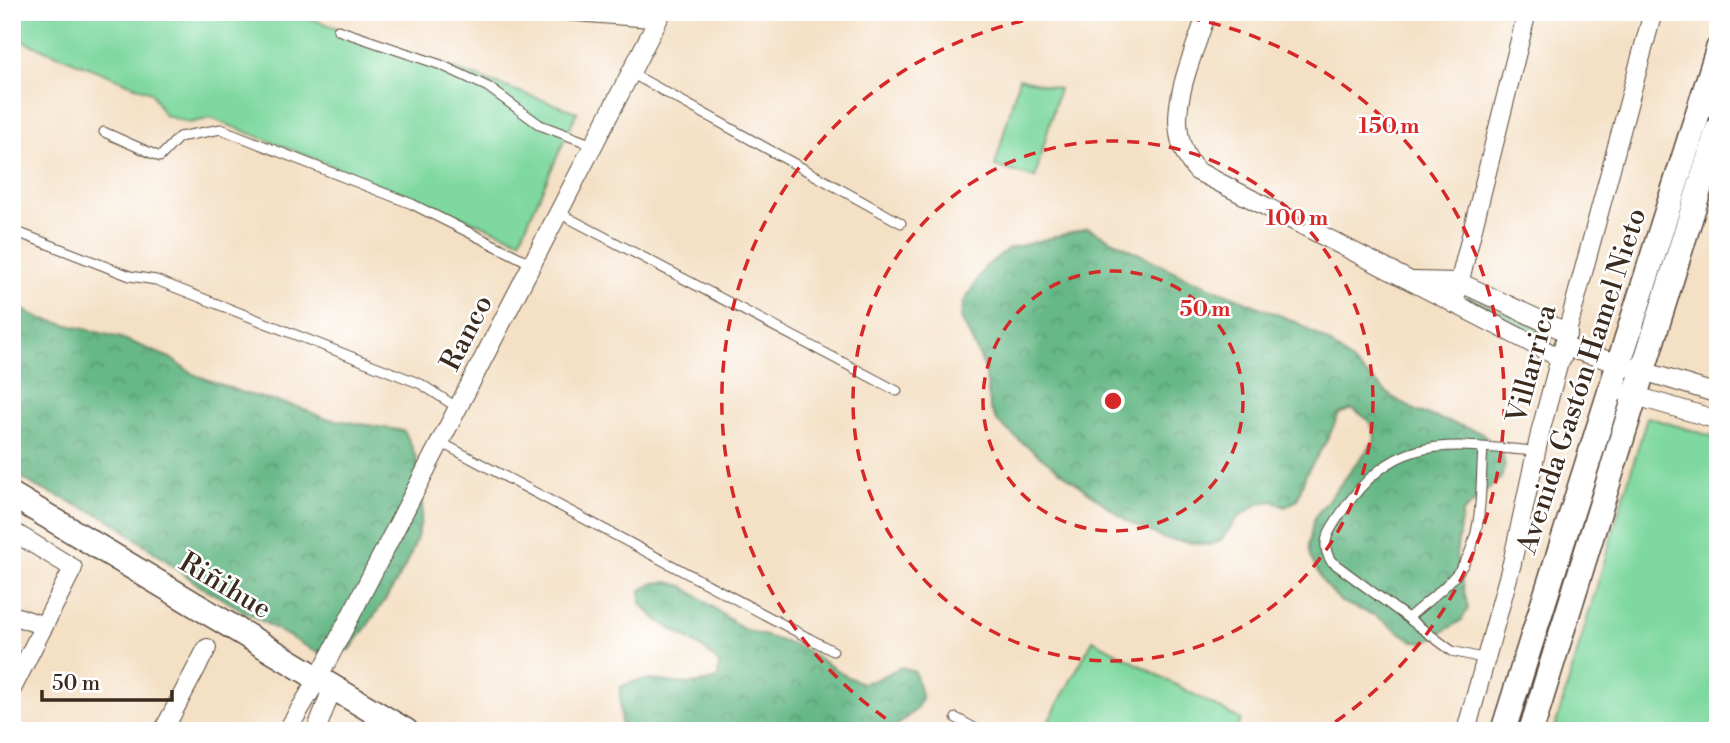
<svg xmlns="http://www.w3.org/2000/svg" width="1730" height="743" font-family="'Libre Bodoni',serif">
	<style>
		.grass { fill: #7ed89f; stroke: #5c815e; stroke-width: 2 }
		.forest { fill: url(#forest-crowns); stroke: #507152; stroke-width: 2 }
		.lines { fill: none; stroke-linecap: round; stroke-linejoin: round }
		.lane-casing { stroke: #574537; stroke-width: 11 }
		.street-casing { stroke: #574537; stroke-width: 20 }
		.secondary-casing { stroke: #574537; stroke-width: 27 }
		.lane { stroke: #fff; stroke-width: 9 }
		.street { stroke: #fff; stroke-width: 18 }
		.secondary { stroke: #fff; stroke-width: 24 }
		.ring { fill: none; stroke: #d62828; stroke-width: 3.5; stroke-dasharray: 12 9 }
		.labels { text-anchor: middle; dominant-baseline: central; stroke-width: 5; stroke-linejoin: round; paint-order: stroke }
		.street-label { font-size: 28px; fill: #3b2a1e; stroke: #fff }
		.centre { fill: #d62828; stroke: #fff; stroke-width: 3.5 }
		.ring-label { font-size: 21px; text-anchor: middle; font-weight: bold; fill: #d62828; stroke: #fff; stroke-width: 5; stroke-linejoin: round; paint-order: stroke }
	</style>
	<defs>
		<pattern id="forest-crowns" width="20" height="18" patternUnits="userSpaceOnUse" patternTransform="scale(1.75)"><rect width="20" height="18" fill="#66b886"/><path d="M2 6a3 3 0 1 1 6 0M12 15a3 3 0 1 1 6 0" fill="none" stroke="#55966d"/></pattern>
	</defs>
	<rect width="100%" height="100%" fill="#fff"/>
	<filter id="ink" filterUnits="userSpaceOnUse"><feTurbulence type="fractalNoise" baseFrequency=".0143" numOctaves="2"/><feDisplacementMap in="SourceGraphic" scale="14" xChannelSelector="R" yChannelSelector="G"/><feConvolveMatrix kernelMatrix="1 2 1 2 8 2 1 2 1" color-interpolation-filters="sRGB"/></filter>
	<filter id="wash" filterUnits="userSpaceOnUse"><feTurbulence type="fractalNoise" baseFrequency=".00686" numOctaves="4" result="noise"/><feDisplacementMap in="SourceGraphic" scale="28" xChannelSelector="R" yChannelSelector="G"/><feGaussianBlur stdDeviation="1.57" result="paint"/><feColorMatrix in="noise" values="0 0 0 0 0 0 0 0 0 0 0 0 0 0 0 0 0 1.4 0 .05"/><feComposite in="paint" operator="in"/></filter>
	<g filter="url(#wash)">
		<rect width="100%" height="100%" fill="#f4e0c5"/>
		<g class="grass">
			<polygon points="25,12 292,12 577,112 520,240 211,118 189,123 164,115 151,92 12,37"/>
			<polygon points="1019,78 1059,89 1035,178 995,166"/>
			<polygon points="1469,296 1552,336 1550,344 1465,299"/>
			<polygon points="1647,417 1718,438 1718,731 1554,731"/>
			<polygon points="1579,521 1582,523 1575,561 1521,731 1511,731"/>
			<polygon points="1093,640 1241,720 1235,731 1043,731"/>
		</g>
		<g class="forest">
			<polygon points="12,12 22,12 21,52 12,67"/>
			<path d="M 1088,228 L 1183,276 L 1296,322 L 1330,343 L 1391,396 L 1416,411 L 1482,433 L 1502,452 L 1505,465 L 1501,478 L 1462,513 L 1456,555 L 1468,608 L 1462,620 L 1426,642 L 1413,641 L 1374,615 L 1341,602 L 1323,582 L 1310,557 L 1309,544 L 1314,518 L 1375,440 C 1374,423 1367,417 1352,409 L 1339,414 L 1327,440 L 1306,474 L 1297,500 L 1285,507 L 1273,501 L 1259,503 L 1237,519 L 1221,540 L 1209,545 L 1165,539 L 1127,521 L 1020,441 L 997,421 L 990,408 L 985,368 L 961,318 L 963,304 L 985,267 L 1008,249 Z"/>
			<path d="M 16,307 L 40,318 L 121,338 L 170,358 L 193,374 L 243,393 L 298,407 L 324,418 L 404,431 C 452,520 399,580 350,650 L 316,652 L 200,586 L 111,520 L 37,487 L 12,471 L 12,308 Z"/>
			<path d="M 668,582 L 683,586 L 743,629 L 800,647 L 850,678 L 862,683 L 875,680 L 901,667 L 915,672 L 922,699 L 915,710 L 891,731 L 621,731 L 620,688 C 649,667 681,695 718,678 L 719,664 C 698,637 661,631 641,603 L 641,590 L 654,583 Z"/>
		</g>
	</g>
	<g filter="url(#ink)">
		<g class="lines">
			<g class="lane-casing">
				<g id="lane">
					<polyline points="520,12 657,23"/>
					<polyline points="338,30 441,65 488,87 540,125 593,145"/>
					<polyline points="631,73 901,223"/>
					<polyline points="104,132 160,157 179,137 221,129 412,204 532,264"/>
					<polyline points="559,213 897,391"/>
					<polyline points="22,234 130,276 156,280 421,384 458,408"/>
					<polyline points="440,442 833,651"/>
					<path d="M 1408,618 C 1426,602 1450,585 1463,565 C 1484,533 1480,484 1483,448"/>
					<path d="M 1486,659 L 1452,651 L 1331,561 C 1319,542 1330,530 1341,513 C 1397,430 1448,445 1536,451"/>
					<polyline points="956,718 980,731"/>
				</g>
			</g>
			<g class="street-casing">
				<g id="street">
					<path d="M 1207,12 C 1192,62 1156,127 1197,171 L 1562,359"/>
					<polyline points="1415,281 1459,282 1568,333"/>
					<polyline points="1454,304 1527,12"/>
					<polyline points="1565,347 1718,394"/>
					<polyline points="1626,393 1718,420"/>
					<polyline points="12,531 73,568 12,689"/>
					<polyline points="12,615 44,626"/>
					<polyline points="163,731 207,648"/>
					<polyline points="287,731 319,677 662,12"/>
					<polyline points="316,731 333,686"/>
					<polyline points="1466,731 1512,563 1541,429 1653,12"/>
				</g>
			</g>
			<g class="secondary-casing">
				<g id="secondary">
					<polyline points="12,495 406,731"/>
					<polyline points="1503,731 1718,49"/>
					<polyline points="1531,731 1718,129"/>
				</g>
			</g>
			<use href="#lane" class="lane"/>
			<use href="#street" class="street"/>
			<use href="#secondary" class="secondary"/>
		</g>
	</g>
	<g class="ring">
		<circle cx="1113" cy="401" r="130"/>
		<circle cx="1113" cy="401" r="260"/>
		<path d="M903 730A390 390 0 0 1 1079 12M1147 12A390 390 0 0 1 1323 730"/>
	</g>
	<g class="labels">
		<g class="street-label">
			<text transform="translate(467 333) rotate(-63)">Ranco</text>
			<text transform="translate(1532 364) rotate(-75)">Villarrica</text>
			<text transform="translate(1582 381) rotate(-72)">Avenida Gastón Hamel Nieto</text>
			<text transform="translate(225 586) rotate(31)">Riñihue</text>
		</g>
	</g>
	<circle cx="1113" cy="401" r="10" class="centre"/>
	<g class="ring-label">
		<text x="1389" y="133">150 m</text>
		<text x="1297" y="225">100 m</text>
		<text x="1205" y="316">50 m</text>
	</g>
	<rect width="1730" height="743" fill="none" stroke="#fff" stroke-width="42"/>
	<path d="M42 690v10h130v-10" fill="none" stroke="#3b2a1e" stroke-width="3.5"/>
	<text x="52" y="690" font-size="21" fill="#3b2a1e" stroke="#ffffff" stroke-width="5" paint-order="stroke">50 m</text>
</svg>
